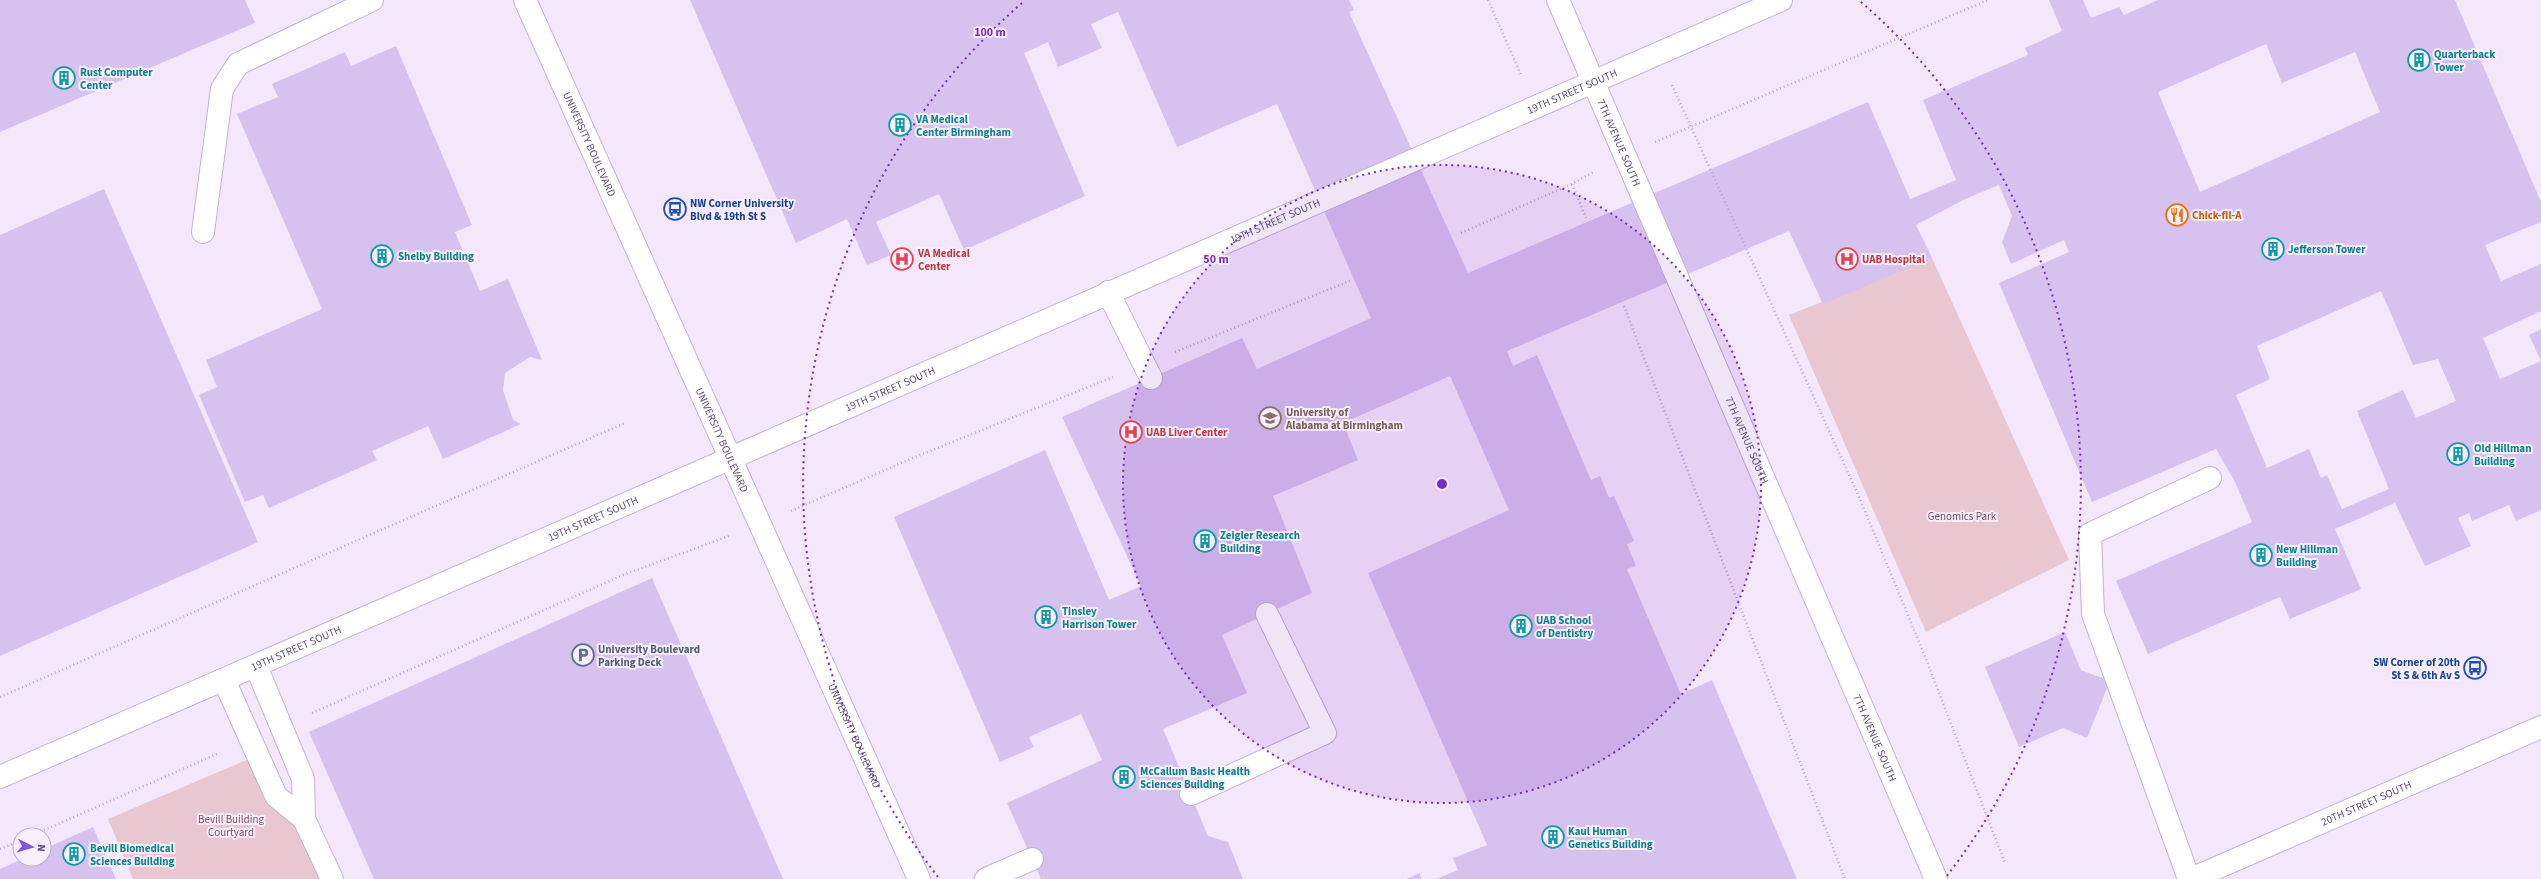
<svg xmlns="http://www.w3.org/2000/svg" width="2541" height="879" font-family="'Source Sans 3',sans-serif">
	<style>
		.green { fill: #e8c7d1 }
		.building { fill: #d7c1ee; fill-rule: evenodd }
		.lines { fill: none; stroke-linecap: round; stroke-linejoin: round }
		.lane-casing { stroke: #c3b3d1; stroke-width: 24 }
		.secondary-casing { stroke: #c5b3d5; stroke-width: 24 }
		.path { stroke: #baa4d3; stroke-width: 2.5; stroke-dasharray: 1 3; stroke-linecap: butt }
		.lane { stroke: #fff; stroke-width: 22 }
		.secondary { stroke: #fff; stroke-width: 22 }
		.ring { fill: none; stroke: #7b2cbf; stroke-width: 2; stroke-dasharray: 2 4 }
		.labels { text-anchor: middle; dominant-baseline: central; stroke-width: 4; stroke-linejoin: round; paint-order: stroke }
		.culture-label { font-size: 11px; font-weight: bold; fill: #0d838f; stroke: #f9eefe; text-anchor: start }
		.street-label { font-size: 11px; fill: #5e4d73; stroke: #f9eefe }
		.transit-label { font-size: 11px; font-weight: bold; fill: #164399; stroke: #f9eefe; text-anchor: start }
		.food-label { font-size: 11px; font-weight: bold; fill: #c56008; stroke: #f9eefe; text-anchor: start }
		.health-label { font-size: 11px; font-weight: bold; fill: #be3a42; stroke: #f9eefe; text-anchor: start }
		.education-label { font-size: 11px; font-weight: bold; fill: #785e54; stroke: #f9eefe; text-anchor: start }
		.park-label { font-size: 11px; fill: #834c58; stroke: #f9eefe }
		.service-label { font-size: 11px; font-weight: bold; fill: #4e5e75; stroke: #f9eefe; text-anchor: start }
		.centre { fill: #7b2cbf; stroke: #f9eefe; stroke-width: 2 }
		.ring-label { font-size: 12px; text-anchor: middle; font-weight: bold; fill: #7b2cbf; stroke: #f9eefe; stroke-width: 4; stroke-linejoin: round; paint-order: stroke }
	</style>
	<rect width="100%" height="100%" fill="#f5e7fb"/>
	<g class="green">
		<polygon points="1932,258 2069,560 1926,632 1789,315"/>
		<polygon points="258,755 332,879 133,879 108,819"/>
	</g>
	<g class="building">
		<polygon points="0,0 245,0 255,23 0,132"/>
		<path d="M 690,0 L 1349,0 L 1354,10 L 1349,12 L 1468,273 L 1868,102 L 1910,199 L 1956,180 L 1923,100 L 2028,55 L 2025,48 L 2062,31 L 2049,0 L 2083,0 L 2091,18 L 2119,7 L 2124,15 L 2158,0 L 2455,0 L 2541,202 L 2541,222 L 2485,245 L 2501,281 L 2541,264 L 2541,311 L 2483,338 L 2500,379 L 2541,361 L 2529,335 L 2541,329 L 2541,510 L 2516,521 L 2509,505 L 2472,521 L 2469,513 L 2458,518 L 2471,546 L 2425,566 L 2395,503 L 2335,529 L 2361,589 L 2290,619 L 2280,597 L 2148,654 L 2116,581 L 2252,522 L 2235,482 L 2216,449 L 2092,502 L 1999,283 L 2069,252 L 2064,240 L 2011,264 L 2002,242 L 2012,216 L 1999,185 L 1965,199 L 1916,225 L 1932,258 L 1823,304 L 1789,231 L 1507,351 L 1513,366 L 1537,355 L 1591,480 L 1600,476 L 1609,498 L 1614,496 L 1634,541 L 1627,544 L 1636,566 L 1627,569 L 1681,694 L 1712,680 L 1797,879 L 1436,879 L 1458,870 L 1453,858 L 1487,845 L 1368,573 L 1509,510 L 1450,376 L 1343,423 L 1358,460 L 1273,496 L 1312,593 L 1222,635 L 1247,693 L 1163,729 L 1208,836 L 1228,842 L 1243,879 L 1041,879 L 1007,803 L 1102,760 L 1081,714 L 1029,737 L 1034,747 L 1000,762 L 894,517 L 1045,450 L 1109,600 L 1141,586 L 1062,417 L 1242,338 L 1257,369 L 1371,318 L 1277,104 L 1177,147 L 1118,12 L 1091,24 L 1102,48 L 1058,67 L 1048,42 L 1024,53 L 1085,196 L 964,250 L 939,194 L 876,222 L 891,255 L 867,265 L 847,219 L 796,243 ZM 2266,44 L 2282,83 L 2355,52 L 2380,112 L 2200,192 L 2158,92 ZM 2381,291 L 2413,365 L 2438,359 L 2456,401 L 2416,418 L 2403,390 L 2357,411 L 2389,489 L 2342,509 L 2327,475 L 2321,478 L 2309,449 L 2267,468 L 2236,395 L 2270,379 L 2257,346 Z"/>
		<polygon points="396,46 472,225 455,232 480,291 508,279 542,360 530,357 505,373 503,390 513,420 521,424 443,459 428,426 372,451 377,460 269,508 263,495 245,502 199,395 217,387 206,360 322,309 237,114 278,97 272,84 345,52 351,66"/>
		<polygon points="104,189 258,542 0,656 0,235"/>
		<polygon points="652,578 783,879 374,879 309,732"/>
		<polygon points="2065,632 2081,670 2110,681 2087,738 2063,728 2019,747 1985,667"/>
		<polygon points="93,827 116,879 0,879 0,869 22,859 44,859 44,849"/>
		<polygon points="1420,873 1421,879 1406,879"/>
	</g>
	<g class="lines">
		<g class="lane-casing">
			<g id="lane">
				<polyline points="203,232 222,89 238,64 372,0"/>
				<polyline points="1108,292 1151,378"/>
				<polyline points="256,666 303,779 304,819 332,879"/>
				<polyline points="224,680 276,796 304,819"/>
				<polyline points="1191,794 1325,733 1267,614"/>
				<polyline points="986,879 1032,859"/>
				<polyline points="2189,879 2093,614 2090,534 2210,478"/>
			</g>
		</g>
		<g class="secondary-casing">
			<g id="secondary">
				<path id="s1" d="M 525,0 L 919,879"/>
				<path id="s2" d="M 1558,0 L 1936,879"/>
				<path id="s3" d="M 0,777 L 1781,0"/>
				<path id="s4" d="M 2191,879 L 2541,727"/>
			</g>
		</g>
		<g class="path">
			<polyline points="1488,0 1522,77"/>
			<polyline points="1672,85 1860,499 1924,654 2005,863"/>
			<polyline points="1655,142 1988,0"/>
			<polyline points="1572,184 1586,218"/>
			<polyline points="1461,233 1572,184 1595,171"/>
			<polyline points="1624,306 1845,879"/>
			<polyline points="1175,352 1352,280"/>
			<polyline points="791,511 908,460 1113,377"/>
			<polyline points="0,697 625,423"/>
			<polyline points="312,713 623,575 729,536"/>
			<polyline points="33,835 219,753"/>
			<polyline points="0,849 20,841"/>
		</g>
		<use href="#lane" class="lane"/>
		<use href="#secondary" class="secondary"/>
	</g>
	<circle cx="1442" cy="484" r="319" fill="#7b2cbf" fill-opacity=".12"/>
	<g class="ring">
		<circle cx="1442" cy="484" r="319"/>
		<path d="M938 877A639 639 0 0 1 1023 2M1861 2A639 639 0 0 1 1946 877"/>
	</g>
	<defs>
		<g id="building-ring" transform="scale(1.15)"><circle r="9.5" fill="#f9eefe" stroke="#0f9aa8" stroke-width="1.5"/><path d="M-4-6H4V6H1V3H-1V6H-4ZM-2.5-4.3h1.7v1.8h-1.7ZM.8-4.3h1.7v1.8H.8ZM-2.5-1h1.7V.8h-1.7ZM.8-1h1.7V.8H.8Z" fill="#0f9aa8"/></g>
		<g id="bus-ring" transform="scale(1.15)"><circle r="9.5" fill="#f9eefe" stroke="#1a4fb4" stroke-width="1.5"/><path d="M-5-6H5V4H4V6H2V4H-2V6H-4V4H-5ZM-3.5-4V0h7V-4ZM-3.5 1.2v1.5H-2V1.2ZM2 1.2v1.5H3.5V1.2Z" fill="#1a4fb4"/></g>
		<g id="restaurant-ring" transform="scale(1.15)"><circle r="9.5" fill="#f9eefe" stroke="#e8710a" stroke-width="1.5"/><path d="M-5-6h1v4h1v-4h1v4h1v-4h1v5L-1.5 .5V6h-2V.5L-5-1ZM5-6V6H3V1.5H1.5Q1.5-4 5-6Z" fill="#e8710a"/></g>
		<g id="hospital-ring" transform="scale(1.15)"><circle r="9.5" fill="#f9eefe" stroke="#e0444e" stroke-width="1.5"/><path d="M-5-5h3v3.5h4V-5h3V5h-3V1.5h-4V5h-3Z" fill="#e0444e"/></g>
		<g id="university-ring" transform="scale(1.15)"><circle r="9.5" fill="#f9eefe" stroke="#8d6e63" stroke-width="1.5"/><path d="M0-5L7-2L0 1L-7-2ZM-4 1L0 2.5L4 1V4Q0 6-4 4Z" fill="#8d6e63"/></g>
		<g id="parking-ring" transform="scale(1.15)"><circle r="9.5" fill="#f9eefe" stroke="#5c6f8a" stroke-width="1.5"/><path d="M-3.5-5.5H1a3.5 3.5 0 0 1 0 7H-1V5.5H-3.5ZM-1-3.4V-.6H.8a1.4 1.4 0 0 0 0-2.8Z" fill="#5c6f8a"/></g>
	</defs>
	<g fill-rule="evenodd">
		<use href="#building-ring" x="2419" y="60"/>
		<use href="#building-ring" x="64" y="78"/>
		<use href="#building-ring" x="900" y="125"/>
		<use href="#bus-ring" x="675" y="209"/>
		<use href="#restaurant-ring" x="2177" y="215"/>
		<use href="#building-ring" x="2273" y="249"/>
		<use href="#building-ring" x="382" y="256"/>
		<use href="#hospital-ring" x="902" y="259"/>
		<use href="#hospital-ring" x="1847" y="259"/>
		<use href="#university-ring" x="1270" y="418"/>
		<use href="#hospital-ring" x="1131" y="432"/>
		<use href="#building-ring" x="2458" y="454"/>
		<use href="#building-ring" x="1205" y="541"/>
		<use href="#building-ring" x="2261" y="555"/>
		<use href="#building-ring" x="1046" y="617"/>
		<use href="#building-ring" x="1521" y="626"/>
		<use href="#parking-ring" x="583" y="655"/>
		<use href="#bus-ring" x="2475" y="668"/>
		<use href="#building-ring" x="1124" y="777"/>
		<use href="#building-ring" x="1553" y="837"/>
		<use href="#building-ring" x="74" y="854"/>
	</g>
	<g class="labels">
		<g class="culture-label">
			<text x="2434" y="54">Quarterback<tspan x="2434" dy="13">Tower</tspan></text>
			<text x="80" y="72">Rust Computer<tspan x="80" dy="13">Center</tspan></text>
			<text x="916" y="119">VA Medical<tspan x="916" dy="13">Center Birmingham</tspan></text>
			<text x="2288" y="249">Jefferson Tower</text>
			<text x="398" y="256">Shelby Building</text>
			<text x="2474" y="448">Old Hillman<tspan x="2474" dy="13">Building</tspan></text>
			<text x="1220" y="535">Zeigler Research<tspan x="1220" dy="13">Building</tspan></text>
			<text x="2276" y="549">New Hillman<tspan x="2276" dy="13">Building</tspan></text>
			<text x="1062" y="611">Tinsley<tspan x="1062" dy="13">Harrison Tower</tspan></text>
			<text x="1536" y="620">UAB School<tspan x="1536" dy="13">of Dentistry</tspan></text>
			<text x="1140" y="771">McCallum Basic Health<tspan x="1140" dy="13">Sciences Building</tspan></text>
			<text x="1568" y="831">Kaul Human<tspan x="1568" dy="13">Genetics Building</tspan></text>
			<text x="90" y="848">Bevill Biomedical<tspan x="90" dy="13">Sciences Building</tspan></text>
		</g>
		<g class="street-label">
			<text stroke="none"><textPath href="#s3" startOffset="1715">19TH STREET SOUTH</textPath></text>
			<text stroke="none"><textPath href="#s2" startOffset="155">7TH AVENUE SOUTH</textPath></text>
			<text stroke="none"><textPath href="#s1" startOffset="158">UNIVERSITY BOULEVARD</textPath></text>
			<text stroke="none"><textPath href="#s3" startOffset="1391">19TH STREET SOUTH</textPath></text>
			<text stroke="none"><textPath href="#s3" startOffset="971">19TH STREET SOUTH</textPath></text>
			<text stroke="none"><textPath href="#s1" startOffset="482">UNIVERSITY BOULEVARD</textPath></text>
			<text stroke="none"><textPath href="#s2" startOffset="479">7TH AVENUE SOUTH</textPath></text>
			<text stroke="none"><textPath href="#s3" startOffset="647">19TH STREET SOUTH</textPath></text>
			<text stroke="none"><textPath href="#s3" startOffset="323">19TH STREET SOUTH</textPath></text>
			<text stroke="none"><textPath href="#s1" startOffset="806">UNIVERSITY BOULEVARD</textPath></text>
			<text stroke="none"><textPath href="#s2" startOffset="803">7TH AVENUE SOUTH</textPath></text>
			<text stroke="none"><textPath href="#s4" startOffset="191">20TH STREET SOUTH</textPath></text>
		</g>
		<g class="transit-label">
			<text x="690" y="203">NW Corner University<tspan x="690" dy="13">Blvd &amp; 19th St S</tspan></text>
			<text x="2460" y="662" text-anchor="end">SW Corner of 20th<tspan x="2460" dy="13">St S &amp; 6th Av S</tspan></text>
		</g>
		<g class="food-label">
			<text x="2192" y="215">Chick-fil-A</text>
		</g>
		<g class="health-label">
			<text x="918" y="253">VA Medical<tspan x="918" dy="13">Center</tspan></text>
			<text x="1862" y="259">UAB Hospital</text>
			<text x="1146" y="432">UAB Liver Center</text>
		</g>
		<g class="education-label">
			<text x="1286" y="412">University of<tspan x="1286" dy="13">Alabama at Birmingham</tspan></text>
		</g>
		<g class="park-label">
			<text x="1962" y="516">Genomics Park</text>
			<text x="231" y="819">Bevill Building<tspan x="231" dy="13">Courtyard</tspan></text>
		</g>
		<g class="service-label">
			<text x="598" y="649">University Boulevard<tspan x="598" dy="13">Parking Deck</tspan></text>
		</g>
	</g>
	<circle cx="1442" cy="484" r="6" class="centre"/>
	<g class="ring-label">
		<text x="990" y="36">100 m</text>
		<text x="1216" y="263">50 m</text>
	</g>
	<g transform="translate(32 847) rotate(96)"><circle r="19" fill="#f9eefe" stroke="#bbaec6"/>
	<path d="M0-3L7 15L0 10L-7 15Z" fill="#7f56db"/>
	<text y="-6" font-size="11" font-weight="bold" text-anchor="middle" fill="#5e4d73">N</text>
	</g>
</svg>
